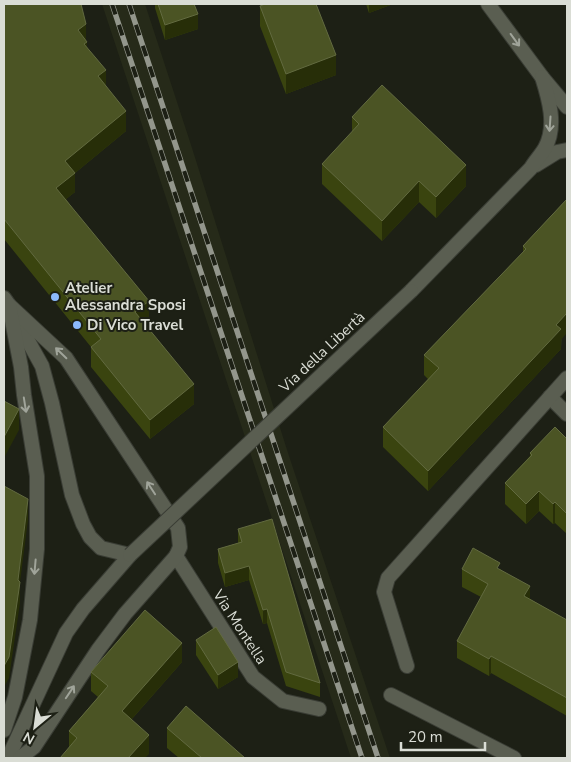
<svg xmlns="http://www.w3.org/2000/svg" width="571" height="762" font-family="'Nunito Sans',sans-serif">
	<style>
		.built { fill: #262a19 }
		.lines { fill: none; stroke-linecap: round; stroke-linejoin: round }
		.minor-casing { stroke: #3a3d35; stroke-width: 16 }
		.tertiary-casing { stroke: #3a3d35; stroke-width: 16 }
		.secondary-casing { stroke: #3a3d35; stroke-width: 16 }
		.minor { stroke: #5a5e51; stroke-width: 14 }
		.tertiary { stroke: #5a5e51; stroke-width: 14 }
		.secondary { stroke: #5a5e51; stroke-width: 14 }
		.rail-casing { stroke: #93968c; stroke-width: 5.5 }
		.rail { stroke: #1d2015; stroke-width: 4; stroke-dasharray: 11; stroke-linecap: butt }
		.tertiary-bridge-casing { stroke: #3a3d35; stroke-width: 16; stroke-linecap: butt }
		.tertiary-bridge { stroke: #5a5e51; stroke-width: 14 }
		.wall { fill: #3a440f }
		.shaded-wall { fill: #272e08 }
		.building { fill: #4b5424; stroke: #626a40 }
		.oneway { stroke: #a0a49a }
		.poi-dot { fill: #8bbafc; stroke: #1d2015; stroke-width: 2 }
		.labels { text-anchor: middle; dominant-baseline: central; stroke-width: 4; stroke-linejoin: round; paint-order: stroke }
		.poi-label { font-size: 15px; font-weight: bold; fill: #daddd5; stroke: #1d2015; text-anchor: start }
		.street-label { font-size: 15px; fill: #daddd5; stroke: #1d2015 }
	</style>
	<rect width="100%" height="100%" fill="#1d2015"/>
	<polygon class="built" points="102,4 145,4 192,148 288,453 390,758 351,758"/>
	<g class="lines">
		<g class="minor-casing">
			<g id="minor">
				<polyline points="488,4 542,77 567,107"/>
				<polyline points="550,397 567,414"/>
				<polyline points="176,556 253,677 283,701 319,709"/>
				<polyline points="407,666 384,592 388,578 567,378"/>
				<polyline points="391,695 514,758"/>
			</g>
		</g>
		<g class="tertiary-casing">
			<g id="tertiary">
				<polyline points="536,165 557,152 567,150"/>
				<path d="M 411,291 L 531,168 C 535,161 541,155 545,148 C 557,126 549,99 542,77"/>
				<polyline points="8,758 66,633 83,609 130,555 101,548 90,537 83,524 72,495 52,403 42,366 11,310"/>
			</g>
		</g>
		<g class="secondary-casing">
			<g id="secondary">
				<polyline points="4,298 9,305 66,358 178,528 180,547 176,556 125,614 98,650 34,747 20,758"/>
				<polyline points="4,730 15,697 30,620 37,549 37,476 24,395 21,367 9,305"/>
			</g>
		</g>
		<use href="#minor" class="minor"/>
		<use href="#tertiary" class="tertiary"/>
		<use href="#secondary" class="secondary"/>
		<g class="rail-casing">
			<g id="rail">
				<polyline points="112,4 362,758"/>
				<polyline points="129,4 378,758"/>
			</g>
		</g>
		<use href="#rail" class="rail"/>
		<g class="tertiary-bridge-casing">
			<polyline id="tertiary-bridge" points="130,555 411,291"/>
		</g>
		<use href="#tertiary-bridge" class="tertiary-bridge"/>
	</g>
	<g class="wall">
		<polygon points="4,4 86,41 87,47 126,131 75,173 75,192 66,199 149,320 145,324 194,404 150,439 91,367 91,347 4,239"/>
		<polygon points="155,4 194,4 198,29 165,40 155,8"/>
		<polygon points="366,4 393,4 369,13"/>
		<polygon points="260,6 336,75 286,94 260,26"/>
		<polygon points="352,117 466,186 436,218 419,202 382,241 322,184 322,164 352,132"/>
		<polygon points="567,199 561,349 428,491 383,447 383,427 428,379 424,375 424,355 523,252 523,246"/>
		<polygon points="567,439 567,534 555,523 553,524 539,511 526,524 505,504 505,483 530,456 530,453"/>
		<polygon points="238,529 320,683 320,697 286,686 267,623 263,624 249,580 225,587 218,563 218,549 238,543"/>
		<polygon points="462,569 500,569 530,599 567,620 567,716 491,673 489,676 457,658 457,641 481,597 462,587"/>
		<polygon points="196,640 238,677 218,689 196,655"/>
		<polygon points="182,662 131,720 149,754 69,748 69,731 98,697 91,691 91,672"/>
		<polygon points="167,728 245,758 179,758 167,748"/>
	</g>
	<g class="shaded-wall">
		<polygon points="369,4 393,4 369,13"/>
		<polygon points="198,14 198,29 165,40 165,25"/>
		<polygon points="86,24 86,43 87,42 87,61 78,30"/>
		<polygon points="336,55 336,75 286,94 286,74"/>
		<polygon points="106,70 106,89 98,76"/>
		<polygon points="126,111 126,131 75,173 75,192 56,207 56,188 65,161"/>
		<polygon points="466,165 466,186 436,218 436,197"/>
		<polygon points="419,181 419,202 382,241 382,221"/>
		<polygon points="149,301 149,320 135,331 135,312"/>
		<polygon points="567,313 567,333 561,340 561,349 428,491 428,471 556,325"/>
		<polygon points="194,384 194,404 150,439 150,420"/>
		<polygon points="19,409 19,430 4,458 4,437"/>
		<polygon points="539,491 539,511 526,524 526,504"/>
		<polygon points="28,499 28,520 20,582 20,603 9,678 4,687 4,666 18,580"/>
		<polygon points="555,502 555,523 553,524 553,504"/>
		<polygon points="249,566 249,580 225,587 225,573"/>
		<polygon points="530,586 530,603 524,596"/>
		<polygon points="267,609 267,623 263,624 263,610"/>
		<polygon points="182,643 182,662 122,730 122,711"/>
		<polygon points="491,656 491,673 489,676 489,659"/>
		<polygon points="238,662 238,677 218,689 218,675"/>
		<polygon points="149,735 149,754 145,758 128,758"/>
	</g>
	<g class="building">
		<polygon points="4,4 81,4 86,24 78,30 87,42 84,44 106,70 98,76 126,111 65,161 75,173 56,188 149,301 135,312 194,384 150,420 91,347 101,339 4,219"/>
		<polygon points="158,4 194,4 198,14 165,25"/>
		<polygon points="265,4 316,4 336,55 286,74 260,6"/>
		<polygon points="382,85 466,165 436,197 419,181 382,221 322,164 359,124 352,117"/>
		<polygon points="567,199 567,313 556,325 561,329 428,471 383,427 439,368 424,355 526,249 523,246"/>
		<polygon points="4,401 19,409 4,437"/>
		<polygon points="555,427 567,439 567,514 555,502 553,504 539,491 526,504 505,483 532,455 530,453"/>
		<polygon points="4,486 28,499 18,580 20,582 9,657 4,666"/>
		<polygon points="272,519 320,683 286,672 267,609 263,610 249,566 225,573 218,549 242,542 238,529"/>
		<polygon points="473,548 500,563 497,568 530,586 524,596 567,620 567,698 491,656 489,659 457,641 488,584 462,569"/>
		<polygon points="145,610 182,643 122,711 149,735 128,758 60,758 77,738 69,731 108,686 91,672"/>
		<polygon points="216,627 238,662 218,675 196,640"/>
		<polygon points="186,706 245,758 202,758 167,728"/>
	</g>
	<defs><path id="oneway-shaft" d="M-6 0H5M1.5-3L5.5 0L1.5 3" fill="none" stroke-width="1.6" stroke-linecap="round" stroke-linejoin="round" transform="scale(1.25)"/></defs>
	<g class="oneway">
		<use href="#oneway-shaft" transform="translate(515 40) rotate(54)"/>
		<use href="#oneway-shaft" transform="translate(550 124) rotate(94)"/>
		<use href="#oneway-shaft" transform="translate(61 353) rotate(-136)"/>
		<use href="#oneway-shaft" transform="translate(25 405) rotate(81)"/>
		<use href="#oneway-shaft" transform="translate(151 488) rotate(-123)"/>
		<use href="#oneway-shaft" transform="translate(35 567) rotate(95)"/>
		<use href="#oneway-shaft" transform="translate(70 692) rotate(-56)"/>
	</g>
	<g class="poi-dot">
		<circle cx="55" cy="297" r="5"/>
		<circle cx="77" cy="325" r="5"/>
	</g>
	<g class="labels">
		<g class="poi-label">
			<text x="65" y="288">Atelier<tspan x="65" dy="17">Alessandra Sposi</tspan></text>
			<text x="87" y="325">Di Vico Travel</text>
		</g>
		<g class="street-label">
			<text transform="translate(322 352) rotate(-43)">Via della Libertà</text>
			<text transform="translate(240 627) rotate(57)">Via Montella</text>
		</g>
	</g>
	<rect width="571" height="762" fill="none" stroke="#daddd5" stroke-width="10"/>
	<g transform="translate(35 727) rotate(209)" stroke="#1d2015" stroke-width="4" paint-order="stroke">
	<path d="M0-4L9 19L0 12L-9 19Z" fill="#daddd5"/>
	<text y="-8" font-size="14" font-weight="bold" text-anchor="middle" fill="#daddd5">N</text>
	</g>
	<path d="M401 742v8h84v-8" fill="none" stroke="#daddd5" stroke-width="2.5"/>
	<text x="408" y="742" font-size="15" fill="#daddd5" stroke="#1d2015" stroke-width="4" paint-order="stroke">20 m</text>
</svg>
